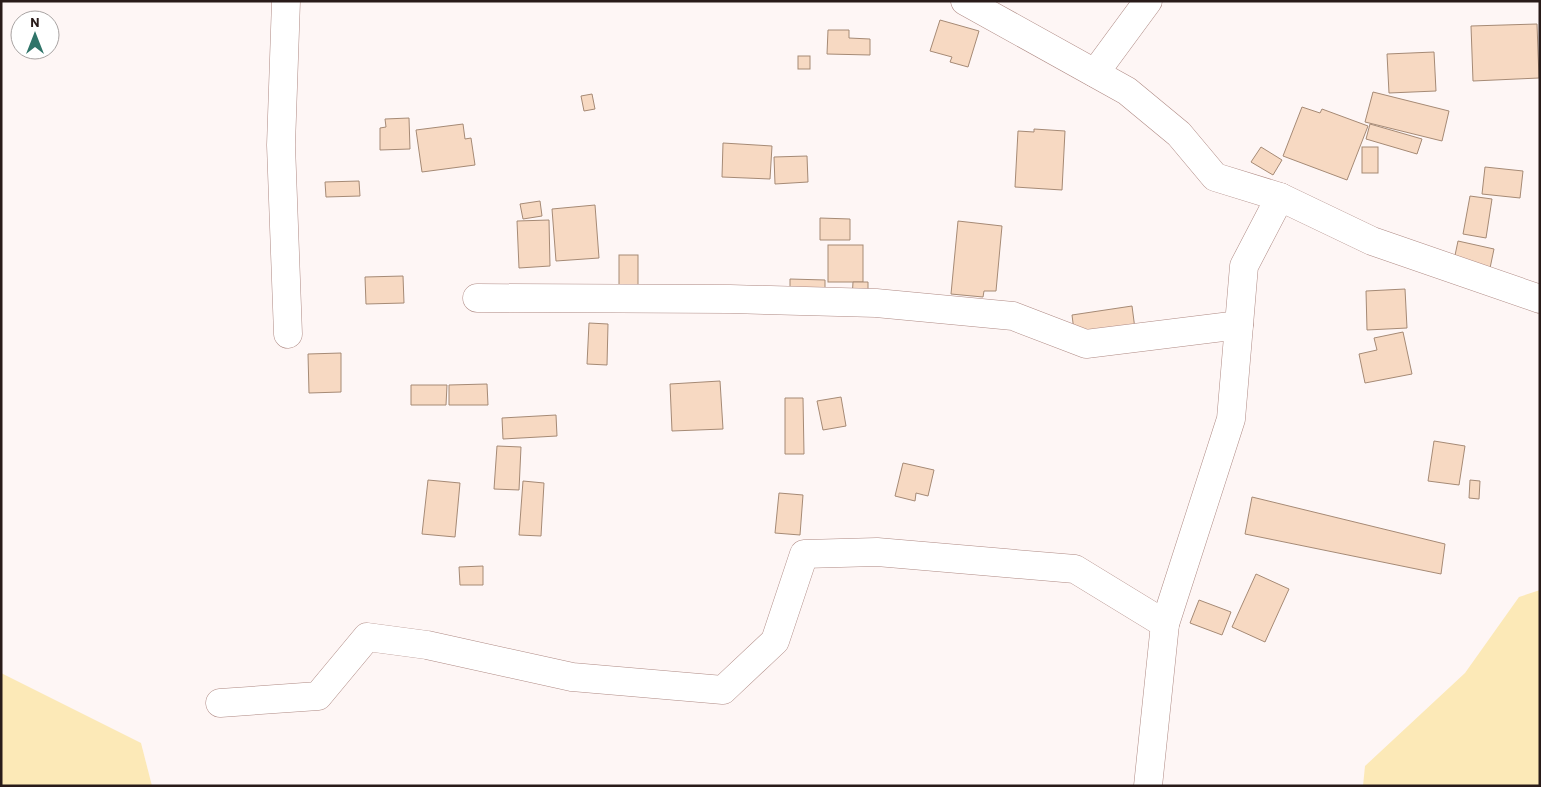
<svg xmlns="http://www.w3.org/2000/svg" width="1541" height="787" font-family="Barlow,sans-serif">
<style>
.green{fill:#fce9b7}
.building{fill:#f7d9c2;stroke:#a68a75}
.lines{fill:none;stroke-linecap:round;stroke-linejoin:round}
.minor-casing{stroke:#af8a84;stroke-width:29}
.minor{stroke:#fff;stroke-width:28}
</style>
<rect width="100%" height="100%" fill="#fef6f5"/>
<g class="green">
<path d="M1540 590V786H1363L1365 766 1465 673 1519 597Z"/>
<path d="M1 673 141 743 152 786H1Z"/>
</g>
<g class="building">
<path d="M940 20 979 31 968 67 950 62 952 57 930 51Z"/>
<path d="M1537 24 1539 78 1473 81 1471 26Z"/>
<path d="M828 30H849V38L870 39V55L827 54Z"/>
<path d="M1434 52 1436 91 1389 93 1387 54Z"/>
<rect x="798" y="56" width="12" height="13"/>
<path d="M1373 92 1449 111 1442 141 1365 122Z"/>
<path d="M592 94 595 109 584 111 581 96Z"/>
<path d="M1302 107 1320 113 1322 109 1368 126 1347 180 1283 156Z"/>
<path d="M409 118 410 149 380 150V128L386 127 385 119Z"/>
<path d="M463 124 465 139 471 138 475 165 422 172 416 130Z"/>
<path d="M1370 124 1422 139 1417 154 1366 139Z"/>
<path d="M1034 129 1065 131 1062 190 1015 187 1018 131 1034 132Z"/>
<path d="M723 143 772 146 770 179 722 177Z"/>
<path d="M1261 147 1282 160 1273 175 1251 162Z"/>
<rect x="1362" y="147" width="16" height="26"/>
<path d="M807 156 808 182 775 184 774 157Z"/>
<path d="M1485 167 1523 171 1520 198 1482 194Z"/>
<path d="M359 181 360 196 326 197 325 182Z"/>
<path d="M1470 196 1492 199 1486 238 1463 234Z"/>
<path d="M540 201 542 216 523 219 520 204Z"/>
<path d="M595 205 599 258 556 261 552 209Z"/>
<path d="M820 218 850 219V240H820Z"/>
<path d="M549 220 550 266 519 268 517 221Z"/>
<path d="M958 221 1002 226 996 291H984L983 297 951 294Z"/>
<path d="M1458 241 1494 249 1489 273 1453 265Z"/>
<rect x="828" y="245" width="35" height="37"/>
<rect x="619" y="255" width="19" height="34"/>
<path d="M403 276 404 303 366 304 365 277Z"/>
<path d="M790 279 825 280V299H790Z"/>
<path d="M853 282H868V299H852Z"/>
<path d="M1405 289 1407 328 1367 330 1366 291Z"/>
<path d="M1132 306 1135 329 1075 339 1072 315Z"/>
<path d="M589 323 608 324 607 365 587 364Z"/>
<path d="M1403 332 1412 374 1365 383 1359 354 1377 350 1374 338Z"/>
<path d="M341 353V392L309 393 308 354Z"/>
<path d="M720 381 723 429 672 431 670 384Z"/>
<path d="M487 384 488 405H449V385Z"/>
<path d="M411 385H447L446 405H411Z"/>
<path d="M841 397 846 426 823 430 817 401Z"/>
<path d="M785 398H803L804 454H785Z"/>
<path d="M556 415 557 436 503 439 502 418Z"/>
<path d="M1434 441 1465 446 1459 485 1428 481Z"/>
<path d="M497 446 521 447 519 490 494 489Z"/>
<path d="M903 463 934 470 928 496 916 493 915 501 895 496Z"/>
<path d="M428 480 460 483 455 537 422 534Z"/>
<path d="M1470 480 1480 481 1479 499 1469 498Z"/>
<path d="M523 481 544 483 541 536 519 535Z"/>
<path d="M779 493 803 495 800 535 775 533Z"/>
<path d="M1252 497 1445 544 1441 574 1245 534Z"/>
<path d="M483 566V585H460L459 567Z"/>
<path d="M1256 574 1289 589 1265 642 1232 627Z"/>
<path d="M1199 600 1231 612 1222 635 1190 623Z"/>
</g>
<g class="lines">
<defs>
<g id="minor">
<path d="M286 1 281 145 288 334"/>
<path d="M965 1 1127 91 1179 134 1215 177 1280 197 1372 241 1540 299"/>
<path d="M1095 73 1148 1"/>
<path d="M477 298 730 299 876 303 1013 316 1086 344 1239 325"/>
<path d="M220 703 318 696 367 637 427 645 572 677 723 690 775 641 804 554 877 552 1075 569 1165 624"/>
<path d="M1148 786 1165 624 1231 419 1244 266 1280 197"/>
</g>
</defs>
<use href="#minor" class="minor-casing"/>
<use href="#minor" class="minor"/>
</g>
<rect width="1541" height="787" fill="none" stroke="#291b19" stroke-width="5"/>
<g transform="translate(35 35)"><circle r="24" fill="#ffffff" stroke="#a9a4a3"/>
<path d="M0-4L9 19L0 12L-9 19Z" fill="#2f7469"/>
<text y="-8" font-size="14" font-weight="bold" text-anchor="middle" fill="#291b19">N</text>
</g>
</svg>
